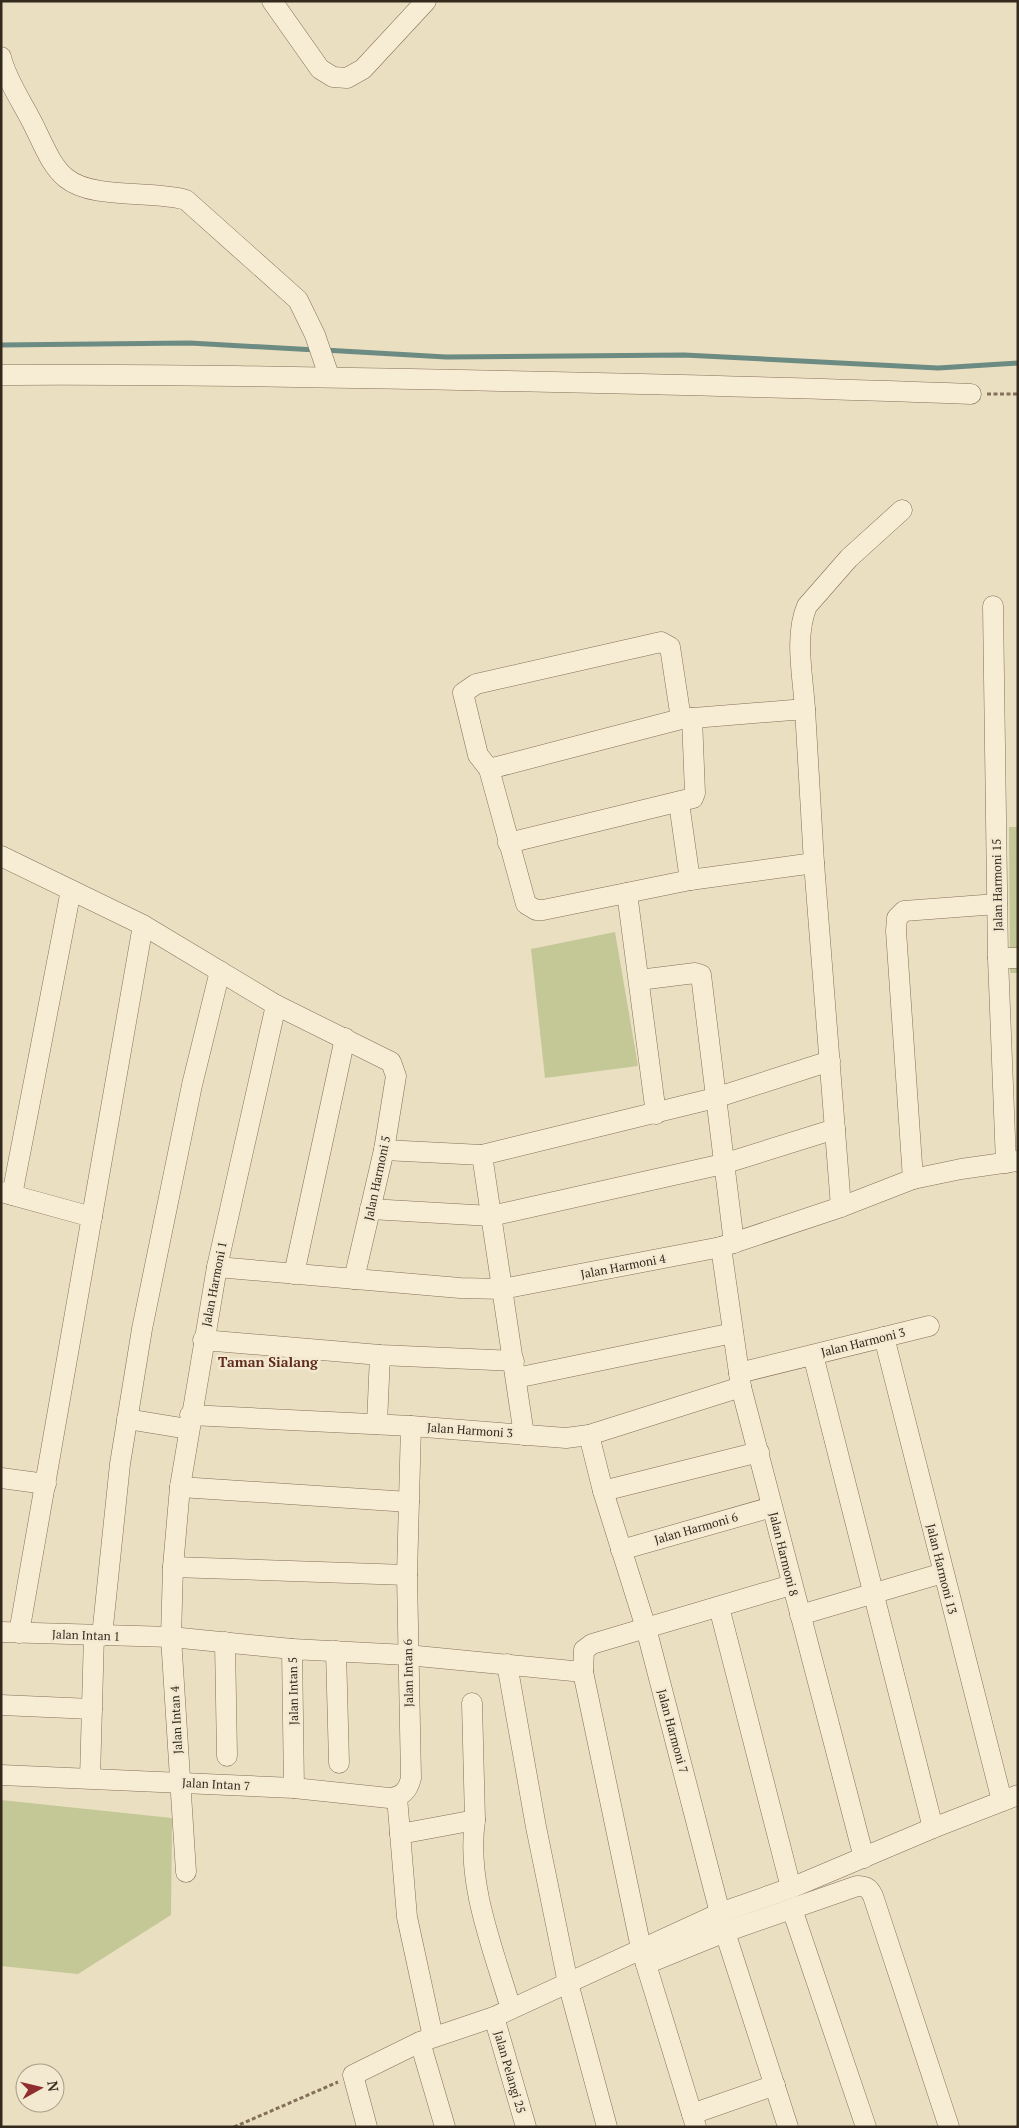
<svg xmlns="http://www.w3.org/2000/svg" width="1019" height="2128" font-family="'PT Serif',serif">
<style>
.green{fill:#c3c896}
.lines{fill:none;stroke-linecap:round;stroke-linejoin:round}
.stream{stroke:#6c8b83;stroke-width:5}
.minor-casing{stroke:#84705a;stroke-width:21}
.path{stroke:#84705a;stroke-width:3;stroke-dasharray:4 2.5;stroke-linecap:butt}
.minor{stroke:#f7ecd4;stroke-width:20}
.labels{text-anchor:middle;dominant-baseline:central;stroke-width:5;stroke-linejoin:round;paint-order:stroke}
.street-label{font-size:12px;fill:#34291d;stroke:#f3e9d1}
.neighbourhood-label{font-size:14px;font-weight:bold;fill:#5f2c1f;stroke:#f3e9d1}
</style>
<rect width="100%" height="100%" fill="#ebdfc1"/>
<g class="green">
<path d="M1009 827H1018V973H1010Z"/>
<path d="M615 932 638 1066 545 1078 531 949Z"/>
<path d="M1 1800 172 1818 171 1915 78 1974 1 1966Z"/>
</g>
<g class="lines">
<g class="stream">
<path d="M1 345 190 343 316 350"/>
<path d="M324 350 446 357 684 355 938 368 1018 363"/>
</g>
<defs>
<g id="minor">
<path d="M272 1 320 69 333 77 347 78 363 69 426 1"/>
<path d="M1 57C6 79 22 102 32 122 42 141 50 165 66 178 93 200 152 190 186 200L298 300 315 335 329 376"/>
<path d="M1 375C79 374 157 375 235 376 481 380 726 385 971 394"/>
<path d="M993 606 998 958 1006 1163"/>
<path d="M805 709C803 677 794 636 807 606L849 558 902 510"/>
<path d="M681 719 670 647 661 642 476 684 463 693 478 755 489 769 526 904 536 910H543L690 880 814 863"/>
<path d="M489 769 681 719 805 709 814 863 841 1207"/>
<path d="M679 803 690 880"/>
<path d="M508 843 693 798 695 793 692 718"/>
<path d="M1 856 143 925 276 1005 391 1062 396 1076 384 1150 354 1279"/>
<path d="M627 893 656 1114"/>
<path d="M998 958H1018"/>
<path d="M639 980 695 973 701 975 734 1243"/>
<path d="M384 1150 482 1155 715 1098 830 1061"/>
<path d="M482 1155 524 1435"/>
<path d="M913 1179 896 931 897 918 904 911 997 904"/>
<path d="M1 1192 92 1217"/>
<path d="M12 1195 71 890"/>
<path d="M370 1209 491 1216 723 1164 835 1129"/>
<path d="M721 1247 741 1387 864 1858"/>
<path d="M217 1267 460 1288 502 1289 721 1247 841 1207 913 1179 961 1169 1018 1161"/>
<path d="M294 1274 345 1038"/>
<path d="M884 1337 1002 1801"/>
<path d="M203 1340 380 1355 514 1361"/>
<path d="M813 1355 933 1828"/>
<path d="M739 1373 929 1326"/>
<path d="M516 1378 733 1333"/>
<path d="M190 1415 411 1426 566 1438 589 1435 741 1387"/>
<path d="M127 1419 188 1429"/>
<path d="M377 1424 380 1355"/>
<path d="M589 1435 603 1491 646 1628 720 1913"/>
<path d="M1 1478 46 1484"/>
<path d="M180 1487 409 1502"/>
<path d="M603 1491 759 1452"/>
<path d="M621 1550 772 1507"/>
<path d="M173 1567 407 1575"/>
<path d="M719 1607 791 1888"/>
<path d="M800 1615 943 1573"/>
<path d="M1 1632 171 1637 292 1649"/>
<path d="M19 1633 143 925"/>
<path d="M102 1636 120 1464 142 1329 192 1085 220 971"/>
<path d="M225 1642 227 1756"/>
<path d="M336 1651 339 1763"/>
<path d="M507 1664 536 1827 568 1983 607 2127"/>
<path d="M583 1672 641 1948 696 2127"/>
<path d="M1 1705 92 1709"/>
<path d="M1 1775 294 1788 389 1798C402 1797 408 1791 411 1778L407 1575 411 1426"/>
<path d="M90 1778 94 1635"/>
<path d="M294 1788 292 1649 407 1655 583 1672 584 1650 592 1644 791 1585"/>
<path d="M397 1797 407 1917 433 2037"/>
<path d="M475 1820C466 1884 493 1948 511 2009"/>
<path d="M400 1834 475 1820 472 1703"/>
<path d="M186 1872 171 1637 173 1567 180 1487 217 1267 276 1005"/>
<path d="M792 1909 866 2127"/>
<path d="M725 1932 788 2127"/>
<path d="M646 1964 725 1932 857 1886C866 1886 869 1888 873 1896L949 2127"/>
<path d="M494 2017 526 2127"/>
<path d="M420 2042 445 2127"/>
<path d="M692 2114 775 2085"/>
<path d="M367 2127 353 2075 420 2042 494 2017 720 1913 791 1888 933 1828 1018 1795"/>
</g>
</defs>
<use href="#minor" class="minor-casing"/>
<g class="path">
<path d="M987 394H1018"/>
<path d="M234 2127 338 2082"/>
</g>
<use href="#minor" class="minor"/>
</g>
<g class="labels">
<g class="street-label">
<text transform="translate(997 885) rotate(-91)">Jalan Harmoni 15</text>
<text transform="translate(377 1178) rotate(-78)">Jalan Harmoni 5</text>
<text transform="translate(623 1266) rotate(-11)">Jalan Harmoni 4</text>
<text transform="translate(214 1284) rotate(-79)">Jalan Harmoni 1</text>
<text transform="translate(863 1342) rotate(-14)">Jalan Harmoni 3</text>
<text transform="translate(470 1430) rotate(4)">Jalan Harmoni 3</text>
<text transform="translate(696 1528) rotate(-16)">Jalan Harmoni 6</text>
<text transform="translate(784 1554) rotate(76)">Jalan Harmoni 8</text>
<text transform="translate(942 1569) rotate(76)">Jalan Harmoni 13</text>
<text transform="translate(86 1635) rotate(2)">Jalan Intan 1</text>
<text transform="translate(408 1673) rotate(-91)">Jalan Intan 6</text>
<text transform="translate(293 1691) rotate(-91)">Jalan Intan 5</text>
<text transform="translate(176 1720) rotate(-93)">Jalan Intan 4</text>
<text transform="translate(673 1731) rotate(75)">Jalan Harmoni 7</text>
<text transform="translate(216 1784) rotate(3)">Jalan Intan 7</text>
<text transform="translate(510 2072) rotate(74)">Jalan Pelangi 25</text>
</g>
<g class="neighbourhood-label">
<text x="268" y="1361">Taman Sialang</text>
</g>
</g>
<rect width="1019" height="2128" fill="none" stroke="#34291d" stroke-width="5"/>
<g transform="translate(40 2088) rotate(82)"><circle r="24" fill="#f3e9d1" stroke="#a79c89"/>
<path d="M0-4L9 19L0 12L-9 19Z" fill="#902d2e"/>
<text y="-8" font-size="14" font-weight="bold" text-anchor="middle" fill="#34291d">N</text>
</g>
</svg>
